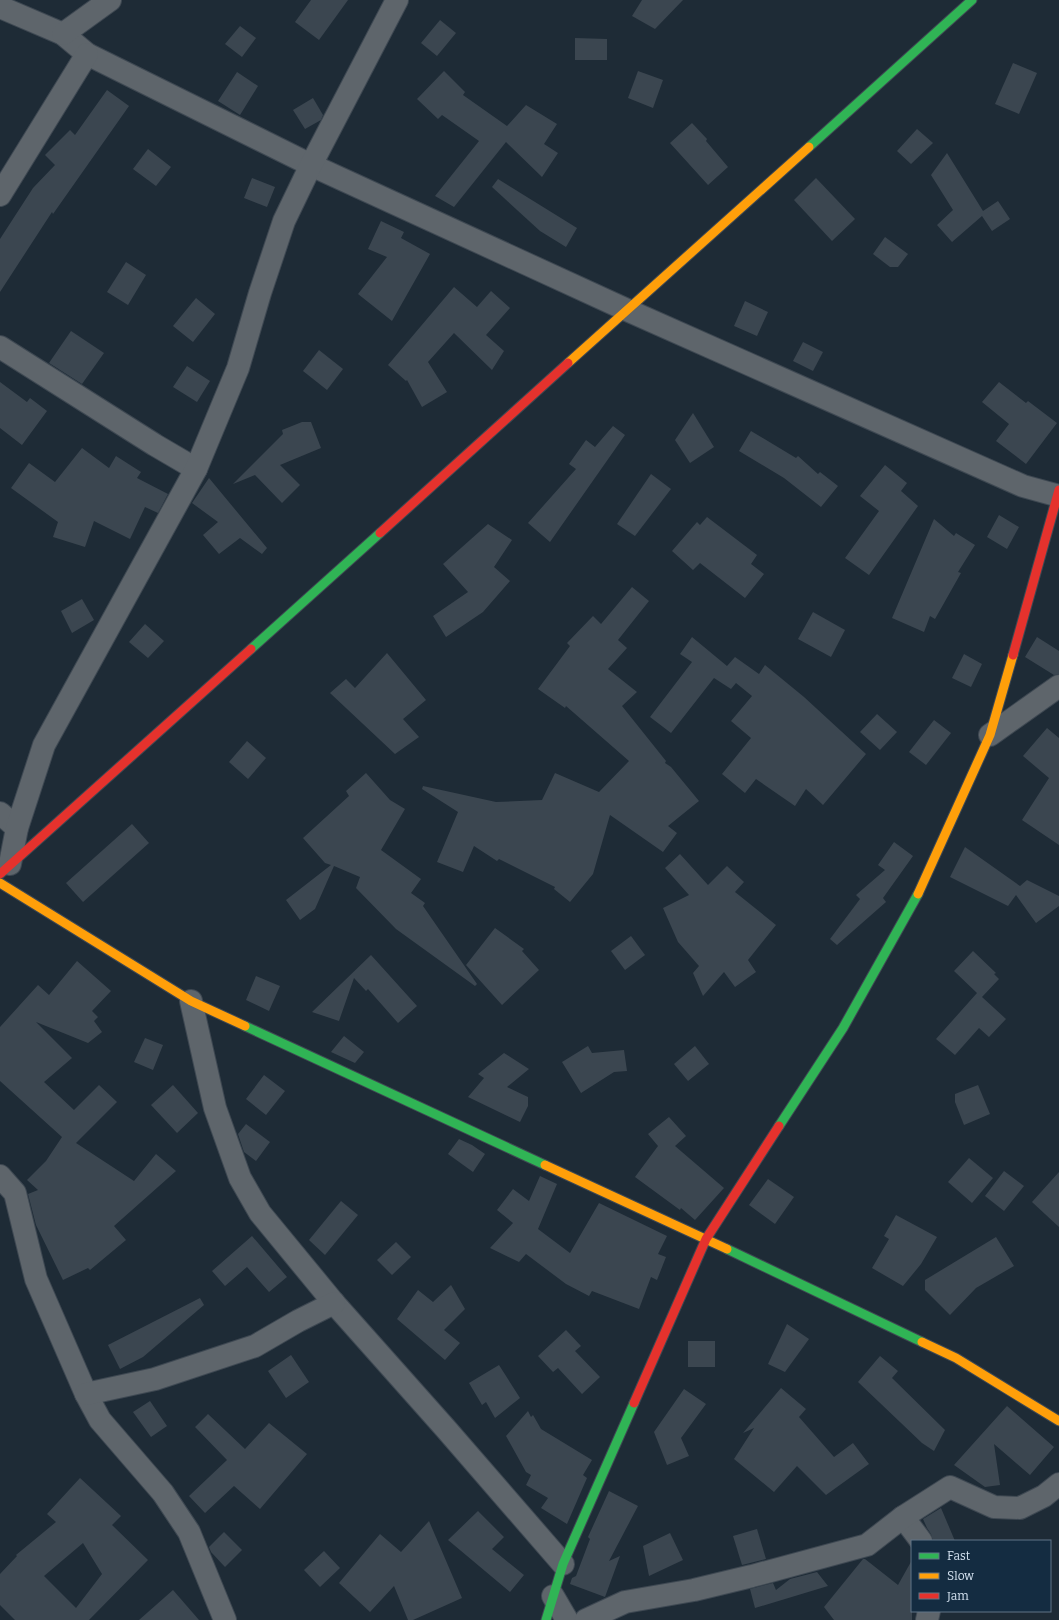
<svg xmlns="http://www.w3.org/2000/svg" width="1059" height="1620" font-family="Bitter,serif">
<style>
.building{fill:#3b4650;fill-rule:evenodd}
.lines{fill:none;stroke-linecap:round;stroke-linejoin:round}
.street-casing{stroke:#3e4852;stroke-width:24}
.fast-casing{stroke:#3e4852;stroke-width:11}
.slow-casing{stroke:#3e4852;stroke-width:11}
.jam-casing{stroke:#3e4852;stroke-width:11}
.street{stroke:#5e656b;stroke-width:22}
.fast{stroke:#30b455;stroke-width:9}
.slow{stroke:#ff9f0a;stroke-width:9}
.jam{stroke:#e5322d;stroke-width:9}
</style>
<rect width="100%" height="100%" fill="#1e2b36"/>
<g class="building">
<path d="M311 0H348L319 40 295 22Z"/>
<path d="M642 0H683L655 29 632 16Z"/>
<path d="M440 20 456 33 437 56 421 43Z"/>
<path d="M240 26 256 38 242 57 225 44Z"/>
<path d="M575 38 607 39V60H575Z"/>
<path d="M1013 63 1037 73 1019 114 995 104Z"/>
<path d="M444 71 465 92 463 95 507 126 526 105 557 124 544 144 558 153 542 177 506 142 454 207 435 196 479 141 442 115 438 119 417 99Z"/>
<path d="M638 71 663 80 653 108 628 98Z"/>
<path d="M237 72 258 86 240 115 218 101Z"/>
<path d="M107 90 129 106 53 214 52 212 0 292V239L33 188 55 165 45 155 70 130 75 135Z"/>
<path d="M313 98 323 115 321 120 305 129 293 110Z"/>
<path d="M692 123 707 139 706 141 728 167 708 185 670 143Z"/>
<path d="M917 129 933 143 911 164 897 151Z"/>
<path d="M148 149 171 167 156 186 133 169Z"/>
<path d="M947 153 983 211 998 201 1010 219 992 231 982 216 952 242 937 225 953 210 931 175Z"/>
<path d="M252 178 275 187 267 207 244 198Z"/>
<path d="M816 178 855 219 832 241 794 200Z"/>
<path d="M498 179 577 228 566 247 540 231 492 187Z"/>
<path d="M381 221 404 232 401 238 430 254 392 321 358 294 387 257 368 249Z"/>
<path d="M885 237 908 254 898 267H890L873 254Z"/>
<path d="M126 262 146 275 128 305 107 292Z"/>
<path d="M454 287 477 307 491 291 510 308 486 335 504 351 492 370 454 333 428 362 447 392 422 407 407 380 406 381 388 365Z"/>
<path d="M196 298 215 314 193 342 173 326Z"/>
<path d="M745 301 768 312 757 336 734 326Z"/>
<path d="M71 331 104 353 82 384 49 363Z"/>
<path d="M803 342 823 352 813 371 793 361Z"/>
<path d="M319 350 343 369 327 390 303 371Z"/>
<path d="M187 366 210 381 197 402 173 387Z"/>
<path d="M0 382 27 402 30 398 47 411 22 445 0 428Z"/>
<path d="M999 382 1026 403 1028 401 1057 423 1026 464 996 441 1009 424 982 402Z"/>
<path d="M693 413 714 447 690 463 675 440Z"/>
<path d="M302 422H311L321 448 280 465 300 485 282 503 255 475 233 484 283 434 282 430Z"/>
<path d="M613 426 625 435 550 542 528 523 576 469 569 464 586 440 595 447Z"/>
<path d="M751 431 796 458 798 456 818 474 820 472 838 486 821 507 784 478 739 451Z"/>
<path d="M82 448 109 468 116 456 141 472 137 478 168 494 158 513 145 507 130 539 94 521 85 547 53 537 58 522 11 488 29 463 55 482Z"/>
<path d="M885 465 907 483 901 491 918 506 869 575 845 558 879 511 860 496Z"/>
<path d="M651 474 671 489 635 536 617 524Z"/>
<path d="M209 478 267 548 262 554 240 538 219 554 203 535 218 522 192 503Z"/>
<path d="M999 515 1019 527 1007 549 987 537Z"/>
<path d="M707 517 757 555 751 564 764 574 745 598 700 563 693 570 672 551 697 522 700 525Z"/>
<path d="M934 519 954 536 956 533 975 545 958 572 961 573 935 619 930 616 924 632 892 618Z"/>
<path d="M488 524 512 540 494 567 510 581 483 612 446 637 433 616 468 592 443 564Z"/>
<path d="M632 587 649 601 618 640 627 648 608 669 637 692 622 706 666 761 665 763 671 767 699 801 668 826 677 833 663 852 610 815 593 874 570 902 554 889 555 887 499 859 497 861 474 846 463 872 437 862 458 812 422 789 423 786 496 802 542 800 555 773 599 792 629 761 566 706 565 708 538 689 570 646 567 643 593 616 601 624Z"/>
<path d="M82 599 94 620 72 633 61 611Z"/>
<path d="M813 612 845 630 831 657 798 639Z"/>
<path d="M145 624 164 641 148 658 129 642Z"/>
<path d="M692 637 727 666 735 657 759 674 765 665 804 697 866 754 823 805 806 789 795 806 756 779 745 793 722 774 751 738 731 721 752 696 736 683 731 689 714 678 671 733 650 717 692 662 680 654Z"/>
<path d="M1037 637 1059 651V674L1054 675 1025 657Z"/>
<path d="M387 653 426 700 403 719 419 737 395 754 330 693 346 679 355 688Z"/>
<path d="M964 654 982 664 971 687 952 678Z"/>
<path d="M877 714 897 732 880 750 860 732Z"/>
<path d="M934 720 951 733 926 765 909 752Z"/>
<path d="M1047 728 1059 738V845L1022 820 1049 778 1023 756Z"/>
<path d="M247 741 266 758 248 779 229 762Z"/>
<path d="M366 773 390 800 405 809 381 850 421 879 411 893 425 903 423 906 477 984 475 986 396 929 356 888 360 877 334 866 315 909 300 920 286 900 331 865 325 863 303 838 349 796 346 791Z"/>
<path d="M132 824 149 843 83 902 66 883Z"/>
<path d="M894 842 913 856 883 898 886 902 837 945 830 939 860 899 856 895 885 870 878 865Z"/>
<path d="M965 847 1020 886 1027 880 1059 896V906L1036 923 1016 895 1008 906 950 877Z"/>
<path d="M680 854 708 885 727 866 744 882 735 892 776 925 748 960 756 972 735 987 724 972 703 996 693 973 699 966 678 942 663 908 689 895 665 868Z"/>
<path d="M495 928 524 949 522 951 539 970 502 1005 466 965Z"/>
<path d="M631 936 645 955 625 970 611 951Z"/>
<path d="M973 951 996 973 994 974 999 979 982 997 1006 1019 989 1037 979 1028 955 1055 936 1039 977 993 954 971Z"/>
<path d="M371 955 417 1006 398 1023 368 989 366 991 354 978 339 1021 312 1012Z"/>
<path d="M77 961 111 991 92 1011 98 1017 94 1021 102 1032 88 1043 36 1022 72 1058 44 1082 74 1110 99 1085 117 1102 76 1143 134 1181 156 1154 176 1171 114 1226 126 1240 90 1270 88 1268 63 1280 36 1225 28 1194 38 1190 27 1180 46 1161 62 1137 0 1081V1027L38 985 49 995Z"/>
<path d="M256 976 280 986 269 1011 246 1000Z"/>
<path d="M344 1036 364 1052 355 1063 331 1052Z"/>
<path d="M145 1038 163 1045 153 1070 134 1062Z"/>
<path d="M588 1046 592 1053 624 1050 627 1071 614 1072 581 1093 562 1062Z"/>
<path d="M695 1046 709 1064 688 1081 674 1064Z"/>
<path d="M504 1053 529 1069 507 1087 528 1097V1106L520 1122 468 1097 484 1078 478 1074Z"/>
<path d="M264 1075 285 1091 266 1115 246 1099Z"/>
<path d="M173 1085 198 1113 177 1133 151 1105Z"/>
<path d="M978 1085 990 1114 964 1125 955 1102V1094Z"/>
<path d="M669 1117 686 1136 675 1146 724 1188 695 1220 681 1208 680 1210 635 1177 658 1146 648 1134Z"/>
<path d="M246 1124 270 1142 256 1161 244 1152 238 1134Z"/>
<path d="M459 1139 472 1145 485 1154 473 1172 448 1154Z"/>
<path d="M969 1158 993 1178 972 1203 948 1182Z"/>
<path d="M1004 1171 1024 1186 1004 1211 985 1196Z"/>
<path d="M1059 1172V1227L1032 1202Z"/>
<path d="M540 1176 557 1184 538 1229 570 1253 599 1203 667 1236 658 1254 666 1257 657 1280 651 1277 639 1309 592 1291 589 1296 566 1284 526 1254 519 1262 490 1248 513 1223 497 1210 513 1189 529 1201Z"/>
<path d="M768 1179 794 1197 775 1224 749 1205Z"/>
<path d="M341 1201 358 1215 325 1255 309 1240Z"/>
<path d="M896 1215 937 1237 921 1264 903 1286 872 1268 889 1239 884 1236Z"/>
<path d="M252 1236 287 1277 269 1292 247 1267 225 1286 212 1271Z"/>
<path d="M996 1237 1014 1266 976 1288 950 1315 925 1290V1280Z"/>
<path d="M396 1242 411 1257 392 1275 377 1260Z"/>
<path d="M451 1285 465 1309 444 1330 460 1343 445 1360 397 1319 418 1290 433 1302Z"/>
<path d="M200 1298 204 1305 143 1357 120 1369 108 1345Z"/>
<path d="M787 1324 809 1339 785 1372 768 1364Z"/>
<path d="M566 1330 581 1346 575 1351 600 1377 582 1394 558 1368 553 1372 538 1356Z"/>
<rect x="688" y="1341" width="27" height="26"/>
<path d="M291 1355 309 1382 286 1398 268 1371Z"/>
<path d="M880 1356 898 1371 892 1378 945 1430 934 1451 922 1443 858 1382Z"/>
<path d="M499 1365 520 1398 495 1418 486 1402 482 1405 469 1383Z"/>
<path d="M781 1388 806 1409 799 1417 834 1457 853 1443 869 1464 826 1495 797 1466 774 1492 734 1459 754 1428 743 1433Z"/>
<path d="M684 1389 706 1404 681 1438 689 1456 667 1465 654 1432Z"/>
<path d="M150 1401 167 1426 151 1437 133 1412Z"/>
<path d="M1007 1406 1054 1447 1030 1475 994 1444 1000 1485 985 1487 954 1465Z"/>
<path d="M528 1411 531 1417 533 1415 541 1429 592 1460 583 1475 587 1478 567 1524 541 1508 548 1498 526 1485 531 1475 526 1472 506 1436Z"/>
<path d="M208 1414 245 1449 269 1423 307 1454 260 1509 234 1486 205 1513 189 1496 227 1460 195 1427Z"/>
<path d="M80 1478 121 1516 112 1525 148 1560 89 1620H15L0 1605V1574L17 1556 16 1555 56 1522 47 1514ZM83 1543 102 1574 76 1608 44 1576Z"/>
<path d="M609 1491 638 1506 609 1561 620 1556 605 1597 570 1584 572 1578 576 1576 590 1539 588 1537Z"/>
<path d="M941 1508 955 1541H933L931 1534 927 1528 923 1519Z"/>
<path d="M478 1511 504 1537 492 1549 524 1575 510 1592 448 1540Z"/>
<path d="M429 1521 462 1598 413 1620H408L394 1586 370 1612 339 1583 380 1534 401 1552Z"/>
<path d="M757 1529 766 1559 742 1565 733 1536Z"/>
<path d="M224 1532 242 1550 225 1567 211 1552 209 1547Z"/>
<path d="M670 1533 683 1560 649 1576 643 1546Z"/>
<path d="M324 1551 340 1568 320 1587 304 1570Z"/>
<path d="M863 1559H865L898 1585 912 1560V1620H834L824 1607Z"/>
<path d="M817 1572 828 1586 755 1608 750 1589 773 1583 776 1590 790 1579Z"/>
<path d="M173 1590 199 1620H139Z"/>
</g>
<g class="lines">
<defs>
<g id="street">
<path d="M0 7 63 34 87 54 311 165 627 310 1023 486 1059 496"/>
<path d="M63 34 110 0"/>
<path d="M0 195 87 54"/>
<path d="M0 347 155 445 196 469"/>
<path d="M990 735 1059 686"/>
<path d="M0 813 17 828"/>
<path d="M10 864 17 828 44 745 196 469 238 368 260 293 284 221 311 165 397 0"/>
<path d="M191 1001 215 1108 240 1178 260 1213 334 1303 446 1429 563 1564"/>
<path d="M0 1176 15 1193 36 1279 86 1394 100 1420 163 1493 189 1532 225 1620"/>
<path d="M86 1394 155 1379 255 1346 298 1321 334 1303"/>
<path d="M903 1517 921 1541"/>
<path d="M553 1596 567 1620"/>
<path d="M586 1620 625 1602 694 1590 752 1576 867 1545 903 1517 950 1487 994 1507 1020 1508 1044 1496 1059 1484"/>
<path d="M927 1620 929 1611"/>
</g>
<g id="fast">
<path d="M809 147 972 0"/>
<path d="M251 649 380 533"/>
<path d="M245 1026 545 1165"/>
<path d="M779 1126 843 1028 918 894"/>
<path d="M727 1249 922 1342"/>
<path d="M546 1620 563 1564 634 1403"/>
</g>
<g id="slow">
<path d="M568 363 809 147"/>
<path d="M0 883 191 1001 245 1026"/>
<path d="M918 894 990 735 1013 655"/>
<path d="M545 1165 727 1249"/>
<path d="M922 1342 956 1358 1059 1421"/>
</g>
<g id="jam">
<path d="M380 533 568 363"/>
<path d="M1013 655 1059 490"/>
<path d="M0 874 251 649"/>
<path d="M634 1403 706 1239 779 1126"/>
</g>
</defs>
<use href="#street" class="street-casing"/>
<use href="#fast" class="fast-casing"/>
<use href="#slow" class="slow-casing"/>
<use href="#jam" class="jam-casing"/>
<use href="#street" class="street"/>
<use href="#fast" class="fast"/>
<use href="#slow" class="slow"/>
<use href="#jam" class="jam"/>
</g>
<rect x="911" y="1540" width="140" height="72" fill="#142c41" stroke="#617587"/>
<rect x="919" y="1553" width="20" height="6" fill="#30b455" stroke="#617587"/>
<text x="947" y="1560" font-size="12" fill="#d5e3f1">Fast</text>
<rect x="919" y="1573" width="20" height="6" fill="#ff9f0a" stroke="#617587"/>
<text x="947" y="1580" font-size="12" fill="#d5e3f1">Slow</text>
<rect x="919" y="1593" width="20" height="6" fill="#e5322d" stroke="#617587"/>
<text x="947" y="1600" font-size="12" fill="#d5e3f1">Jam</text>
</svg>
